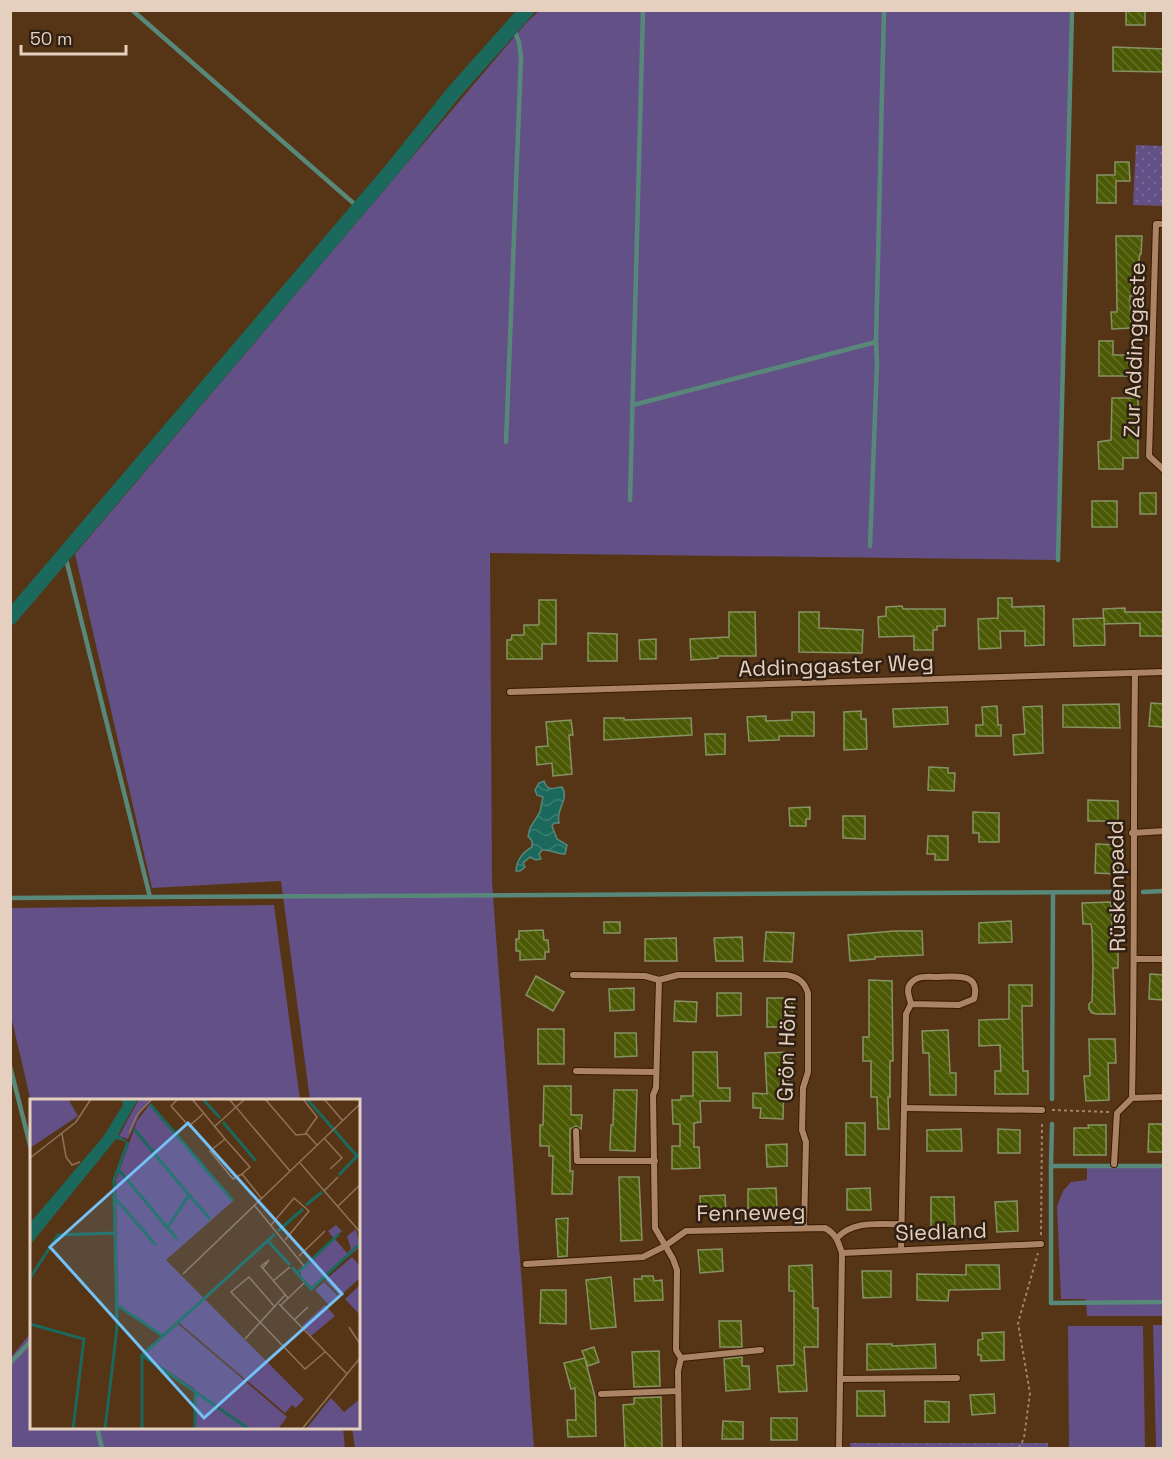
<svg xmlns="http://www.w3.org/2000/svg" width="1174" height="1459" font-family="'Space Grotesk',sans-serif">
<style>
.grass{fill:#635086}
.park{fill:url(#park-dots)}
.water{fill:url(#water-waves);stroke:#58887a;stroke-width:1.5}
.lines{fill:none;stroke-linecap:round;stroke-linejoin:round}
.stream{stroke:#58887a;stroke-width:4.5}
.canal{stroke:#1b695c;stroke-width:15}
.building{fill:url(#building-back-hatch);stroke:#869264;stroke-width:1.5}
.minor-casing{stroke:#3a1a00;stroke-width:8}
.path{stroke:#9f836c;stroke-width:2;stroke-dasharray:3 3;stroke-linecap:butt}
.minor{stroke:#ab8465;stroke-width:6}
.labels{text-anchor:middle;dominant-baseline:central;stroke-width:5;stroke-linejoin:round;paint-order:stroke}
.street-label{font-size:22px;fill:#e5d0bf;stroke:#302013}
.inset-river{fill:none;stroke:#1b695c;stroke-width:3}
.inset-road{fill:none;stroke:#8f725a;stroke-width:1.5}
.view{fill:#73c1f5;fill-opacity:0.15;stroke:#73c1f5;stroke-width:3}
.inset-edge{fill:none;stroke:#e5d0bf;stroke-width:3}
</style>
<defs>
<pattern id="park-dots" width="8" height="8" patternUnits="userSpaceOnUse" patternTransform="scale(1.5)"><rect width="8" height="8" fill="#635086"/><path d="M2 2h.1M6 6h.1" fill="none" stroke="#796895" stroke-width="1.8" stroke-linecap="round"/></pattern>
<pattern id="water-waves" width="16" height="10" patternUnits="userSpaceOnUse" patternTransform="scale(1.5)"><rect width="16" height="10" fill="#1b695c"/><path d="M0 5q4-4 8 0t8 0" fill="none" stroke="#3c7d72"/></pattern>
<pattern id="building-back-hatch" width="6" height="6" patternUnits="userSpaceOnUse" patternTransform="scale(1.5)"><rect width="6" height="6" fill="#4b5904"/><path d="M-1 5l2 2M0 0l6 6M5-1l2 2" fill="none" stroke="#657027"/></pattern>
</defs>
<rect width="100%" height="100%" fill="#563416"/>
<g class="grass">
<path d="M539 11H1070L1058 560 490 553 492 882 534 1448H355L352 1428H358V1100H310L281 881 152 888 75 554 526 23Z"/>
<path d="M274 905 300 1100H32L31 1102 11 1016V908Z"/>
<path d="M1087 1166H1163V1316H1087L1086 1299H1061L1057 1206 1063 1191 1071 1182 1087 1180Z"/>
<path d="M1153 1325H1163V1448H1156Z"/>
<path d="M1068 1326H1143L1145 1448H1069Z"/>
<path d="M31 1333 32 1428H343L345 1448H11V1357Z"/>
</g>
<g class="park">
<path d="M1136 145 1163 146V206L1133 205Z"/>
<rect x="850" y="1443" width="198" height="5"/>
</g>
<path class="water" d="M544 781C548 792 552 788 562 787 570 800 555 809 559 823H554L552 826 557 839 567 845 565 854C557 854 550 849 542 850L539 854 541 859 536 860 530 857 523 863 525 867 520 871H516C516 861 523 852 532 847V841L528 836 530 828 540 812 543 797 537 795 535 790 539 783Z"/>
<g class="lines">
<g class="stream">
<path d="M132 10 359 208"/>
<path d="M633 405 876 342 884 10"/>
<path d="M506 442 521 57 519 42 513 27"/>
<path d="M630 500 643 10"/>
<path d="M870 546 877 363 876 342"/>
<path d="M65 555 150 897 1117 892"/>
<path d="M1058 560 1072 10"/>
<path d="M1143 892 1164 891"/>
<path d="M10 898 150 897"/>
<path d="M10 1066 32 1153"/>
<path d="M1052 1099 1053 893"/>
<path d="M1052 1124 1051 1166H1164"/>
<path d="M1051 1166V1303L1164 1302"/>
<path d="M10 1363 32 1340"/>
<path d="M97 1428 102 1448"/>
</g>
<path class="canal" d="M10 618 394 167 454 92 527 10"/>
</g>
<g class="building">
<rect x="1126" y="10" width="19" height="15"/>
<path d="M1113 47 1164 49V72L1113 71Z"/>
<path d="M1115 162H1129L1130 181H1116V203H1097V175H1115Z"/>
<path d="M1116 236H1142L1141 254H1140L1139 260 1140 295 1130 296 1131 328 1112 329 1111 312H1117Z"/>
<path d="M1099 341H1113V355H1133V376H1099Z"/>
<path d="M1112 398H1138V458H1123V469H1099L1098 442 1111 440Z"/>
<rect x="1140" y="493" width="16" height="21"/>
<rect x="1092" y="501" width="25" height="26"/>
<path d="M998 598H1012V607L1044 606V645L1025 646V631H1000L1001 648 979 649 978 619 998 618Z"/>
<path d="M539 600H556V644H542V659H507V640H511L512 635H524V625H539Z"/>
<path d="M902 606 903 609H945V626H937V630H933V650H914V636L879 637 878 617 886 616V607Z"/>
<path d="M1125 608V612H1164V636H1140V623L1104 624 1103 609Z"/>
<path d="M729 612H755L756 656H718V658L691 660 690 639 729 637Z"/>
<path d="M799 612H819V628L863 630 862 653 799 652Z"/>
<path d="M1104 618 1105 645 1074 646 1073 619Z"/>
<path d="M588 633 617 634V661H588Z"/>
<path d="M656 639V659H640L639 640Z"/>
<path d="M1151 703 1164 704V727L1149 726Z"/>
<path d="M1119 704 1120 728 1063 727V705Z"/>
<path d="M997 706 998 725H1001V736H976V725H983L982 707Z"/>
<path d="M1042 706 1043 753 1014 755 1013 735 1025 734 1023 707Z"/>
<path d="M947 707 948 724 894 727 893 709Z"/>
<path d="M861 711V719H866L867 749 844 750V712Z"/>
<path d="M792 712H814V736H779V740L749 741 747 717 766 716V721L792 720Z"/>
<path d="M604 718H624V720L691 718 692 735 604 740Z"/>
<path d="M571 720 573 735H569L572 774 553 776 552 763 537 765 536 747 548 746 546 722Z"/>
<path d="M705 734H725V754L706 755Z"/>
<path d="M929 767 948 768V773H955L954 791 928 790Z"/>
<path d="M1088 800 1118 801V821H1088Z"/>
<path d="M810 807V819H806V826H790L789 808Z"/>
<path d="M973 812 999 813V842H979V833H973Z"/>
<path d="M843 816H865V839L843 838Z"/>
<path d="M928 836H948V860H935V854H927Z"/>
<path d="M1096 844 1119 845 1118 874 1095 873Z"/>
<path d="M1111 902 1113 947H1118V968H1113L1115 1014H1097L1092 1013 1089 1009V1004L1092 1001 1093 968 1092 930 1091 924H1083L1082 903Z"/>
<path d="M1011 921 1012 942 979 943V923Z"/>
<rect x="604" y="922" width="16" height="11"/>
<path d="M543 930 544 940H548L549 952H545V959L520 960V951H516V939H519V931Z"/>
<path d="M894 931H922L923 955 875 957V959L850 961 848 935Z"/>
<path d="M766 932 794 933 792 962 764 961Z"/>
<path d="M742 937 743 961H716L714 938Z"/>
<path d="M676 938 677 961H645V939Z"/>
<path d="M1150 974 1164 975V1000L1149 999Z"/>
<path d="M536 976 564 992 553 1011 526 995Z"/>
<path d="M869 980 892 981 893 1061H890V1097H888L889 1129H878L877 1097H871V1061H863V1037H869Z"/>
<path d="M1009 985H1032V1006H1022L1023 1071H1028V1094H995V1071H1001L1000 1045 979 1046V1020L1009 1019Z"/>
<path d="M634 988V1010L610 1011 609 989Z"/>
<path d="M717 993H741V1015L717 1016Z"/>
<rect x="767" y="998" width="25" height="29"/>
<path d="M675 1001 697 1002 696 1022 674 1021Z"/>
<rect x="538" y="1029" width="26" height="35"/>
<path d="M948 1030 950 1073H956V1095H930L929 1053H923L922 1031Z"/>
<path d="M615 1033H636L637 1056 615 1057Z"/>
<path d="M1089 1039H1115L1116 1063H1108L1109 1100 1086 1101 1084 1076H1090Z"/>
<path d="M693 1052H717L718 1088H730V1101H700L701 1122 694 1123V1147H699L700 1168 672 1169V1146H680V1124H673L672 1100H681V1096H693Z"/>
<path d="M790 1052 793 1073H788L789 1081H784L783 1119 760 1118 761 1108H753V1093L767 1094 765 1053Z"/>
<path d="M544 1086H571V1115H582L581 1129 576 1126 570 1129V1171H573L572 1194H552L553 1156H549V1146H540V1125H543Z"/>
<path d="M614 1090H637L635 1151 610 1150 611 1125H613Z"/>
<rect x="846" y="1123" width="19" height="32"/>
<path d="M1149 1124H1164V1152H1148Z"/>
<path d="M1088 1125H1106V1155H1074V1128H1089Z"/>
<path d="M961 1129 962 1151H927V1130Z"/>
<path d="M998 1129 1020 1130V1153H998Z"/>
<path d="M787 1144V1166L767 1167 766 1145Z"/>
<path d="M619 1177H639L642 1240 621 1241Z"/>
<path d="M776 1188 777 1211 748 1212V1189Z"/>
<path d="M870 1188 871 1210H847V1189Z"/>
<path d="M725 1195 726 1213H701L700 1196Z"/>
<path d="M931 1197H954L955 1229 931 1230Z"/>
<path d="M1017 1201 1018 1231 997 1232 995 1202Z"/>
<path d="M568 1218 567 1256 558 1257 556 1219Z"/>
<path d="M722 1249 723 1271 700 1273 698 1250Z"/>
<path d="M812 1265 813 1308H818V1347H804L807 1391 779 1392 777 1366 794 1365V1291H789V1266Z"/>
<path d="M966 1265H999L1000 1289 949 1290 948 1301 917 1300V1274L966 1275Z"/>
<path d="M862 1271H891V1297L863 1298Z"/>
<path d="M642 1276H653L654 1281 662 1280 663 1300 635 1301 634 1279H642Z"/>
<path d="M611 1277 616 1327 591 1329 586 1280Z"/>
<path d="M541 1290H566V1324L540 1323Z"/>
<path d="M719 1321H741L742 1347H720Z"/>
<path d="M1004 1332V1360L981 1361V1355H978V1340L983 1339 982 1333Z"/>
<path d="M867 1344H892V1346L935 1344 936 1368 867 1370Z"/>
<path d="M594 1347 599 1362 588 1366 585 1359 595 1397 596 1436 568 1437 567 1420H576L575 1388 571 1389 564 1363 585 1358 582 1351Z"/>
<path d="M659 1351 660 1386 634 1387 632 1352Z"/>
<path d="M742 1357V1366H749L750 1389 726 1391 724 1359Z"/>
<path d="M857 1391H884L885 1416H857Z"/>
<path d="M994 1394 995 1413 972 1415 970 1395Z"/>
<path d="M661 1397 662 1449H625L623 1405 634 1404V1398Z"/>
<path d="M925 1401 949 1402V1422H925Z"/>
<rect x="771" y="1418" width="26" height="22"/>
<path d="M723 1421 743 1422V1439H722Z"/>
</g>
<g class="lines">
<defs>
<g id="minor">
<path d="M1164 224H1156L1149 456 1164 470"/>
<path d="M510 692 1164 672"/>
<path d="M1132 833 1164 831"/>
<path d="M1135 959H1164"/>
<path d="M573 975 645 976 659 980"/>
<path d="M576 1071 656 1072"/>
<path d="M1132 1098C1135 956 1133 815 1135 674"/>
<path d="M904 1108 1042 1110"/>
<path d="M576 1131 577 1161H655"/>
<path d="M1114 1164 1117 1113 1132 1098 1164 1097"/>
<path d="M837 1238C854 1220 877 1225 901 1224"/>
<path d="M901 1250 906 1014 911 1004C909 996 905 988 912 982 918 975 931 977 939 977 957 976 981 973 974 999L959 1005 911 1004"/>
<path d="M842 1253 1041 1244"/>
<path d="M526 1264 643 1257 665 1246 686 1231 825 1228C836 1234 838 1241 842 1253L839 1448"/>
<path d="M681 1358 761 1350"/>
<path d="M841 1379 957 1378"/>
<path d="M601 1394 678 1391"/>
<path d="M679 1448 678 1371 681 1358 676 1350 677 1270 673 1259 655 1228 653 1095 656 1088 659 980 678 975H786C798 977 804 981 808 993V1072L803 1088 802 1130 806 1142 804 1228"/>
</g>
</defs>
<use href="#minor" class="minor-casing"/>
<g class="path">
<path d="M1052 1110 1109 1112"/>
<path d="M1041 1235 1042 1121"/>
<path d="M848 1448H905"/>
<path d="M1019 1448 1024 1438 1030 1393 1018 1323 1038 1253"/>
</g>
<use href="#minor" class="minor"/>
</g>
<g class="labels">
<g class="street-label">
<text transform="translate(1134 350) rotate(-88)">Zur Addinggaste</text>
<text transform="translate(836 665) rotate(-2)">Addinggaster Weg</text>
<text transform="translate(1116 886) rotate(-91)">Rüskenpadd</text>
<text transform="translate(786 1049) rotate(-88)">Grön Hörn</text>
<text transform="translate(751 1212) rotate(-1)">Fenneweg</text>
<text transform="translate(941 1231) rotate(-2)">Siedland</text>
</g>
</g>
<g transform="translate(30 1099)">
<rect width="330" height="330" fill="#563416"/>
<path d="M0 0H38L48 17 0 49ZM120 5 203 102 136 161 274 300 266 309 262 306 255 314 147 222 132 236 88 205 86 81 107 22ZM306 126 312 132 304 139 317 154 321 150 317 137 326 130 330 148 282 188 271 178V170L304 140 298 132ZM322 158 330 167V179L310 197 295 181ZM294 183 309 198 300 207 285 191ZM330 186V214L329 215 315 200ZM148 225 257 318 248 330H165V290L114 256ZM301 299 314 313 330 300V330H276Z" fill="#635086"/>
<path d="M295 206 305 217 281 237 272 227Z" fill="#635086"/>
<path d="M109 0H123L111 12 98 40 89 37Z" fill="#635086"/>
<path d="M92 0H108L88 36 99 44 86 40 0 146V124L73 38 93 6Z" fill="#1b695c"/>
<path class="inset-river" d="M173 0 190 19M277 0 327 57 330 55M120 5 203 102M193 23 226 62M104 30 159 96 137 129M88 70 147 140M309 76 327 57M159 96 180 120M83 97 126 146M276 106 292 93M248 132 273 110M238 142 260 166M262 168 267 174 309 135M267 174 281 190 330 145M0 179 28 136 84 134M87 206 133 237 245 135M0 225 54 240 43 330M112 256 219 330M75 330 87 229 84 81 98 43M112 330V256L132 238M165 330V295"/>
<path class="inset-road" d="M148 0 141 7 159 27M162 0 195 40 180 52 203 80 212 75 232 100M199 0 260 72M235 0 266 36 277 35 287 46M273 0 287 18 275 35M294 0 313 22M159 27 173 15M184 28 215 0M99 34 107 16 122 0M32 35 36 58 42 66 50 63M294 39 312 59 300 70M195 40 220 68 212 75M0 59 46 23 61 0M270 64 330 133M294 92 308 78M225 107 274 167M308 107 330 86M241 126 264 99 279 112 255 141M269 157 295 132M233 169 239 161 231 167 258 199M153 175 330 5M243 182 260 168M249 205 317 275M251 206 274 184M244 207 219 178 201 193 275 270 295 253M264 221 278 208M319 228 330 245M215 240 255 196M272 330 330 259"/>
<path class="view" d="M158 24 312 195 174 319 20 148Z"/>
<rect width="330" height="330" class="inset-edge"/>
</g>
<rect width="1174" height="1459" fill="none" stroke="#e5d0bf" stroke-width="24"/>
<path d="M21 45v9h105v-9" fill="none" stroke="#e5d0bf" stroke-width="3"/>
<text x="30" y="45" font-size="18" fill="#e5d0bf" stroke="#302013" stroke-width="4.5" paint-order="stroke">50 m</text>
</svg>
